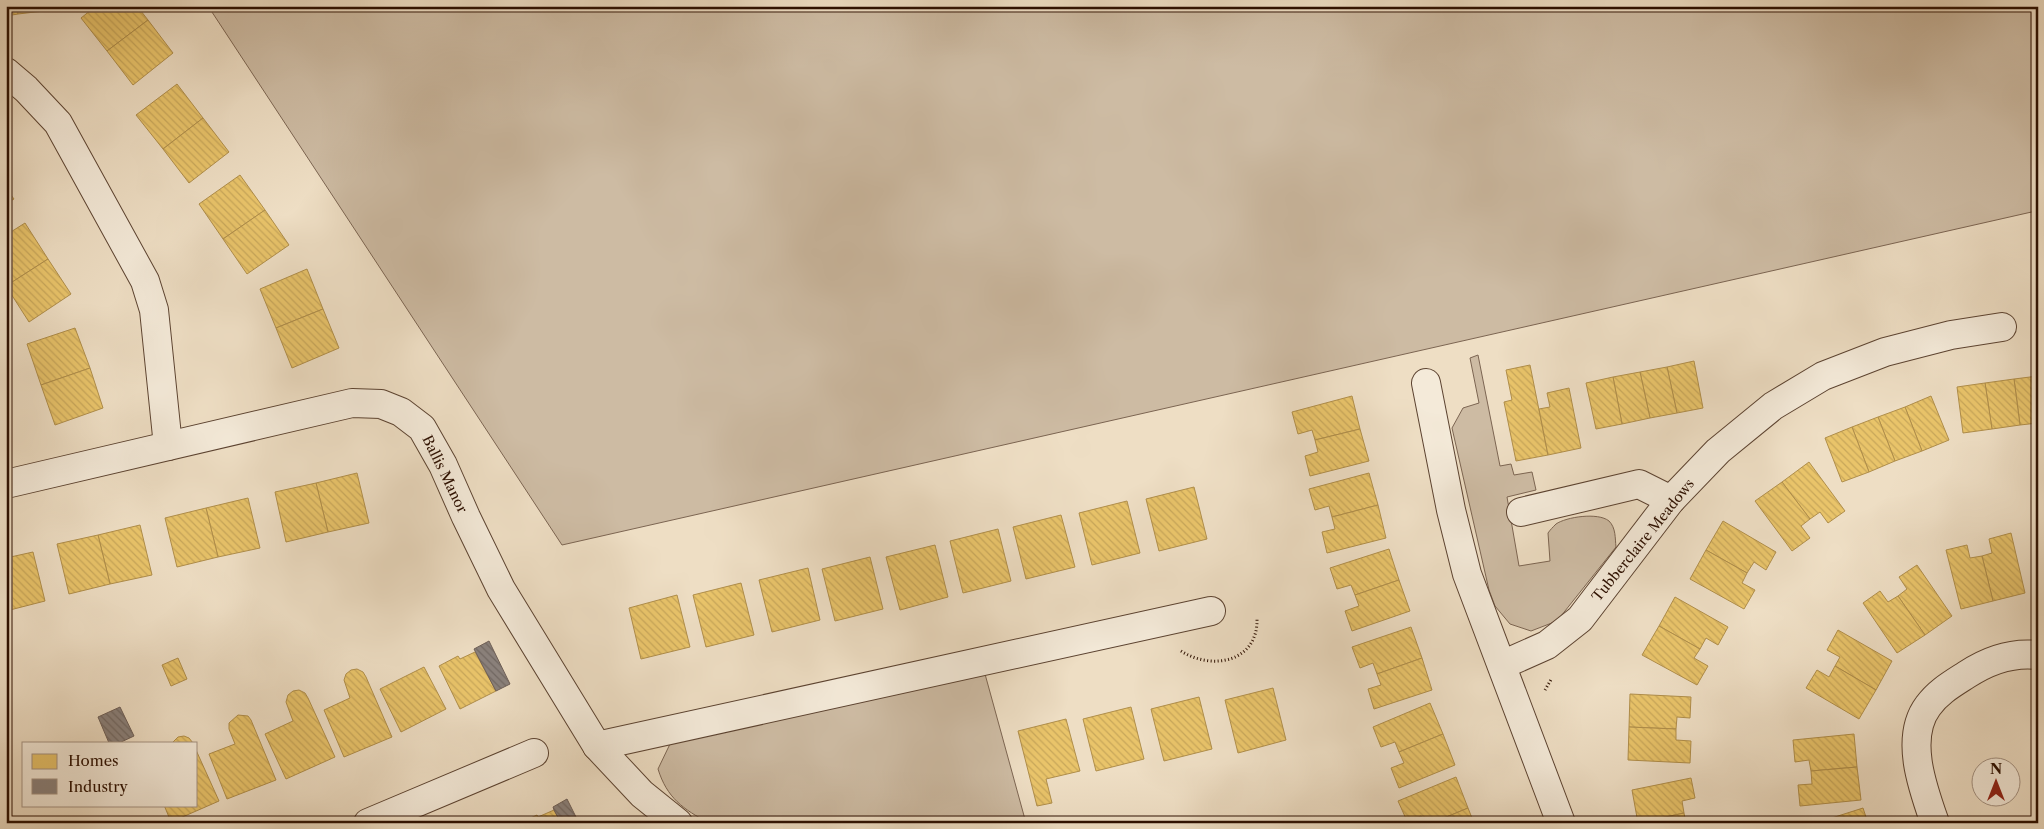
<svg xmlns="http://www.w3.org/2000/svg" width="2044" height="829" font-family="'Libre Caslon Text',serif">
<style>
.green{fill:#cdbba3;stroke:#7c6552}
.homes{fill:url(#homes-back-hatch);stroke:#b08e4a}
.industry{fill:url(#industry-back-hatch);stroke:#6e5f57}
.lines{fill:none;stroke-linecap:round;stroke-linejoin:round}
.minor-casing{stroke:#5c4331;stroke-width:30}
.path{stroke:#2c0f00;stroke-width:3;stroke-dasharray:1 2.5;stroke-linecap:butt}
.minor{stroke:#f4ead9;stroke-width:28}
.labels{text-anchor:middle;dominant-baseline:central;stroke-width:5;stroke-linejoin:round;paint-order:stroke}
.street-label{font-size:14px;fill:#2c0f00;stroke:#f4ead9}
</style>
<defs>
<pattern id="homes-back-hatch" width="6" height="6" patternUnits="userSpaceOnUse" patternTransform="scale(1.25)"><rect width="6" height="6" fill="#e9c46a"/><path d="M-1 5l2 2M0 0l6 6M5-1l2 2" fill="none" stroke="#c8a75a"/></pattern>
<pattern id="industry-back-hatch" width="6" height="6" patternUnits="userSpaceOnUse" patternTransform="scale(1.25)"><rect width="6" height="6" fill="#8a817c"/><path d="M-1 5l2 2M0 0l6 6M5-1l2 2" fill="none" stroke="#716863"/></pattern>
</defs>
<rect width="100%" height="100%" fill="#eedec4"/>
<filter id="stains"><feTurbulence type="fractalNoise" baseFrequency=".004" numOctaves="4"/><feColorMatrix values="0 0 0 0 .2 0 0 0 0 .09 0 0 0 0 .02 0 0 0 .5 -.17"/></filter>
<radialGradient id="worn" r=".72"><stop offset=".6" stop-color="#630" stop-opacity="0"/><stop offset="1" stop-color="#630" stop-opacity=".3"/></radialGradient>
<g class="green">
<path d="M208 6H2038V214L2036 211 562 545Z"/>
<path d="M1478 355 1500 466 1511 464 1514 475 1532 472 1536 490 1507 497 1519 566 1550 561 1548 533C1550 530 1553 527 1556 524 1566 517 1598 512 1609 521 1616 528 1615 538 1616 547L1557 621 1531 631 1510 624 1495 606 1489 590 1452 428 1463 408 1479 403 1470 358Z"/>
<path d="M985 674 1026 823H709C683 809 667 798 658 769L670 744 756 723Z"/>
</g>
<g class="homes">
<path d="M6 6H17L18 14 6 16Z"/>
<path d="M17 6H60V9L18 14Z"/>
<path d="M96 6H137L148 20 107 51 81 18Z"/>
<path d="M148 20 173 53 133 85 107 51Z"/>
<path d="M177 84 203 118 163 149 136 115Z"/>
<path d="M203 118 229 152 189 183 163 149Z"/>
<path d="M240 175 265 210 223 239 199 204Z"/>
<path d="M6 188 14 199 6 204Z"/>
<path d="M265 210 289 245 247 274 223 239Z"/>
<path d="M25 223 48 259 6 286V235Z"/>
<path d="M48 259 71 294 29 322 6 286Z"/>
<path d="M307 269 323 309 276 328 260 289Z"/>
<path d="M323 309 339 348 292 368 276 328Z"/>
<path d="M75 328 90 368 41 385 27 344Z"/>
<path d="M1694 361 1703 408 1677 413 1667 367Z"/>
<path d="M1530 365 1548 455 1516 461 1504 402 1512 400 1506 370Z"/>
<path d="M1667 367 1677 413 1650 418 1640 372Z"/>
<path d="M90 368 103 408 55 425 41 385Z"/>
<path d="M1640 372 1650 418 1622 424 1613 377Z"/>
<path d="M2038 376V423L2020 425 2014 379Z"/>
<path d="M1613 377 1622 424 1596 429 1586 383Z"/>
<path d="M2014 379 2020 425 1992 429 1985 383Z"/>
<path d="M1985 383 1992 429 1963 433 1957 387Z"/>
<path d="M1569 388 1581 448 1548 455 1539 409 1550 407 1547 393Z"/>
<path d="M1352 396 1360 429 1315 440 1312 430 1298 434 1292 412Z"/>
<path d="M1931 396 1949 440 1922 451 1905 407Z"/>
<path d="M1905 407 1922 451 1895 461 1878 417Z"/>
<path d="M1878 417 1895 461 1869 472 1852 427Z"/>
<path d="M1852 427 1869 472 1842 482 1825 438Z"/>
<path d="M1360 429 1369 461 1310 476 1305 456 1318 452 1315 440Z"/>
<path d="M1809 462 1845 511 1828 523 1820 512 1810 519 1782 482Z"/>
<path d="M357 473 369 523 328 532 316 483Z"/>
<path d="M1369 473 1378 505 1332 517 1329 506 1315 510 1309 489Z"/>
<path d="M1782 482 1810 519 1801 526 1810 538 1792 551 1755 501Z"/>
<path d="M316 483 328 532 286 542 275 492Z"/>
<path d="M1194 487 1207 539 1159 551 1146 499Z"/>
<path d="M248 498 260 548 218 557 206 508Z"/>
<path d="M1127 501 1140 553 1092 565 1079 513Z"/>
<path d="M1378 505 1386 538 1327 553 1322 532 1335 529 1332 517Z"/>
<path d="M206 508 218 557 177 567 165 518Z"/>
<path d="M1061 515 1075 567 1026 579 1013 527Z"/>
<path d="M1723 521 1776 552 1766 570 1754 562 1747 573 1706 550Z"/>
<path d="M140 525 152 575 110 584 98 535Z"/>
<path d="M998 529 1011 581 963 593 950 541Z"/>
<path d="M2011 533 2025 593 1993 601 1982 556 1992 553 1989 539Z"/>
<path d="M98 535 110 584 69 594 57 544Z"/>
<path d="M935 545 948 597 900 610 886 557Z"/>
<path d="M1967 545 1970 558 1982 556 1993 601 1961 609 1946 550Z"/>
<path d="M1389 549 1399 580 1355 595 1351 585 1337 589 1330 568Z"/>
<path d="M1706 550 1747 573 1742 583 1755 590 1744 609 1690 579Z"/>
<path d="M33 552 45 601 6 611V558Z"/>
<path d="M870 557 883 609 835 621 822 569Z"/>
<path d="M1917 565 1952 616 1925 635 1898 596 1907 589 1899 577Z"/>
<path d="M808 568 820 620 772 632 759 580Z"/>
<path d="M1399 580 1410 611 1352 631 1345 611 1359 606 1355 595Z"/>
<path d="M741 583 754 635 706 647 693 595Z"/>
<path d="M1880 591 1888 602 1898 596 1925 635 1897 653 1863 603Z"/>
<path d="M677 595 690 647 641 659 629 608Z"/>
<path d="M1675 597 1728 627 1718 645 1706 638 1700 649 1659 626Z"/>
<path d="M1659 626 1700 649 1694 658 1708 666 1697 685 1642 655Z"/>
<path d="M1411 627 1422 658 1377 674 1373 663 1360 668 1352 647Z"/>
<path d="M1838 630 1892 661 1876 690 1835 666 1840 657 1827 650Z"/>
<path d="M475 652 496 691 460 709 439 666 458 656 460 659Z"/>
<path d="M178 658 187 679 171 686 162 665Z"/>
<path d="M1422 658 1432 690 1374 709 1368 689 1381 685 1377 674Z"/>
<path d="M1835 666 1876 690 1859 719 1806 688 1817 670 1829 677Z"/>
<path d="M424 667 446 709 401 732 380 689Z"/>
<path d="M357 669 363 672 366 677 392 737 344 757 324 710 350 698 344 680 346 674 351 670Z"/>
<path d="M1273 688 1286 740 1238 753 1225 700Z"/>
<path d="M299 690 305 693 308 698 335 757 286 779 265 734 293 721 286 702 288 695 293 691Z"/>
<path d="M1630 694 1691 697 1690 718 1677 717 1676 729 1629 727Z"/>
<path d="M1199 697 1212 749 1164 761 1151 709Z"/>
<path d="M1430 703 1443 734 1399 752 1395 742 1381 747 1373 727Z"/>
<path d="M1131 707 1144 759 1096 771 1083 719Z"/>
<path d="M238 715 248 716 251 720 276 780 227 799 209 754 235 744 229 729V723Z"/>
<path d="M1066 719 1080 771 1046 779 1052 803 1037 806 1018 731Z"/>
<path d="M1629 727 1676 729V740L1691 741 1690 763 1628 760Z"/>
<path d="M1443 734 1455 765 1399 788 1391 768 1404 763 1399 752Z"/>
<path d="M1854 734 1857 767 1811 771 1809 760 1795 762 1793 740Z"/>
<path d="M184 736 189 738 193 743H172L178 737Z"/>
<path d="M196 750 219 801 171 822 164 805H196Z"/>
<path d="M1857 767 1861 800 1800 806 1798 785 1812 784 1811 771Z"/>
<path d="M1456 777 1468 808 1432 823H1423L1421 816 1407 821 1398 801Z"/>
<path d="M1691 778 1695 798 1682 801 1684 813 1638 823 1632 790Z"/>
<path d="M1468 808 1474 823H1432Z"/>
<path d="M1863 808 1868 823H1816Z"/>
<path d="M554 810 561 823H520L537 815 538 817Z"/>
<path d="M1684 813 1686 823H1638Z"/>
</g>
<g class="industry">
<path d="M489 641 510 684 496 691 474 649Z"/>
<path d="M120 707 134 736 119 743H109L98 717Z"/>
<path d="M567 799 579 823H561L554 810 553 807Z"/>
</g>
<g class="lines">
<defs>
<g id="minor">
<path d="M6 72 26 89 58 123 145 281 154 310 168 446"/>
<path d="M1426 383 1451 510 1467 574 1561 823"/>
<path d="M6 484 352 403 381 404 401 412 422 428 443 465 466 517 501 589 597 746 642 794 678 823"/>
<path d="M1521 512 1639 484 1671 500"/>
<path d="M1502 665 1547 645 1580 619 1671 500 1718 451 1773 406 1823 376 1885 352 1951 335 2002 327"/>
<path d="M597 746 1211 611"/>
<path d="M368 823 534 753"/>
<path d="M1935 823C1923 789 1904 738 1928 706 1938 692 1952 684 1966 675 1987 661 2012 652 2038 655"/>
</g>
</defs>
<use href="#minor" class="minor-casing"/>
<g class="path">
<path d="M1181 651C1212 671 1258 662 1257 619"/>
<path d="M1545 690 1552 678"/>
</g>
<use href="#minor" class="minor"/>
</g>
<g class="labels">
<g class="street-label">
<text transform="translate(445 474) rotate(64)">Ballis Manor</text>
<text transform="translate(1643 540) rotate(-51)">Tubberclaire Meadows</text>
</g>
</g>
<rect width="2044" height="829" fill="none" stroke="#eedec4" stroke-width="25"/>
<rect x="8" y="8" width="2029" height="814" fill="none" stroke="#2c0f00" stroke-width="2.5"/>
<rect x="12" y="12" width="2019" height="804" fill="none" stroke="#2c0f00"/>
<rect x="22" y="742" width="175" height="65" fill="#f4ead9" stroke="#a49282"/>
<rect x="32" y="754" width="25" height="15" fill="#e9c46a" stroke="#a49282"/>
<text x="68" y="766" font-size="15" fill="#2c0f00">Homes</text>
<rect x="32" y="779" width="25" height="15" fill="#8a817c" stroke="#a49282"/>
<text x="68" y="792" font-size="15" fill="#2c0f00">Industry</text>
<g transform="translate(1996 782)"><circle r="24" fill="#f4ead9" stroke="#a49282"/>
<path d="M0-4L9 19L0 12L-9 19Z" fill="#8f2418"/>
<text y="-8" font-size="14" font-weight="bold" text-anchor="middle" fill="#2c0f00">N</text>
</g>
<rect width="100%" height="100%" filter="url(#stains)"/>
<rect width="100%" height="100%" fill="url(#worn)"/>
</svg>
